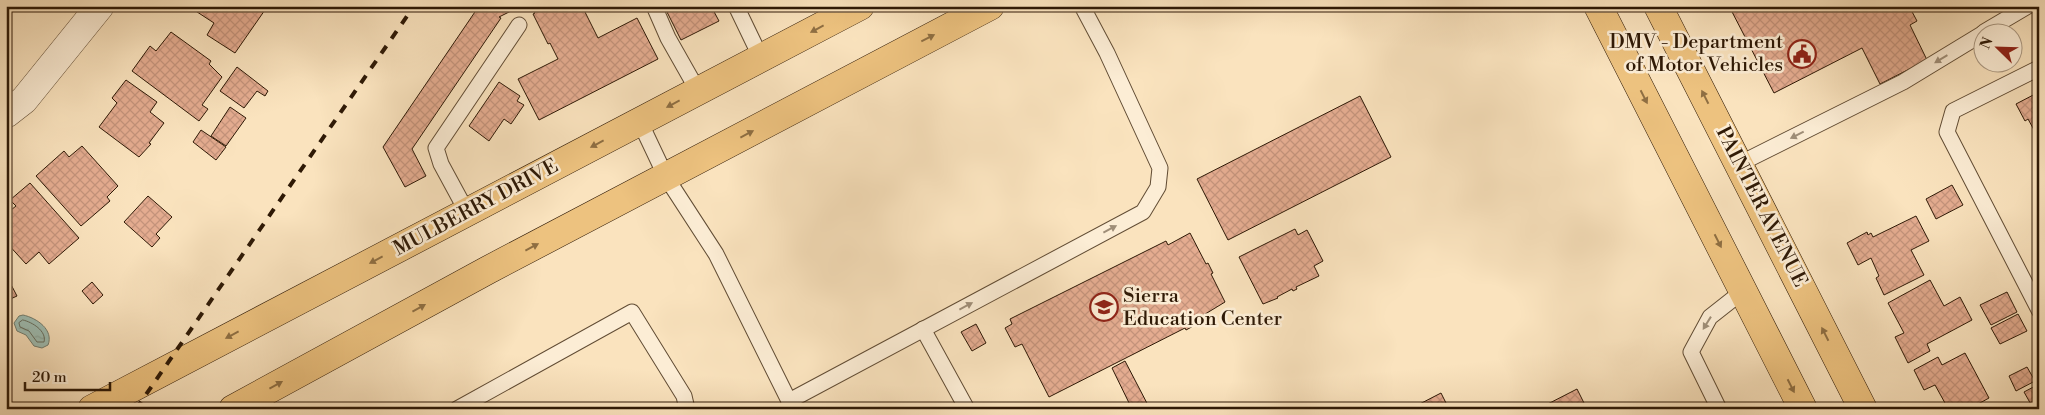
<svg xmlns="http://www.w3.org/2000/svg" width="2045" height="415" font-family="'Libre Bodoni',serif">
<style>
.water{fill:url(#water-ripples);stroke:#717c6e}
.lines{fill:none;stroke-linecap:round;stroke-linejoin:round}
.shore{stroke:#666c5d;stroke-width:1}
.building{fill:url(#building-cross-hatch);stroke:#2e1906}
.lane-casing{stroke:#614c34;stroke-width:17}
.street-casing{stroke:#614c34;stroke-width:29}
.primary-casing{stroke:#2e1906;stroke-width:29}
.lane{stroke:#fcedd5;stroke-width:15}
.street{stroke:#fcedd5;stroke-width:28}
.primary{stroke:#edc27f;stroke-width:28}
.rail{stroke:#2e1906;stroke-width:4;stroke-dasharray:9 9;stroke-linecap:butt}
.oneway{fill:#8e6e42}
.oneway2{fill:#9f8e78}
.labels{text-anchor:middle;dominant-baseline:central;stroke-width:5;stroke-linejoin:round;paint-order:stroke}
.poi-label{font-size:20px;fill:#2e1906;stroke:#fcedd5;text-anchor:end}
.street-label{font-size:20px;fill:#2e1906;stroke:#fcedd5}
</style>
<defs>
<pattern id="water-ripples" width="26" height="14" patternUnits="userSpaceOnUse" patternTransform="scale(1.25)"><rect width="26" height="14" fill="#9ebeb4"/><path d="M2 4q2-2 4 0t4 0M15 11q2-2 4 0t4 0" fill="none" stroke="#88a399"/></pattern>
<pattern id="building-cross-hatch" width="8" height="8" patternUnits="userSpaceOnUse" patternTransform="scale(1.25)"><rect width="8" height="8" fill="#e4ac90"/><path d="M0 0l8 8M0 8l8-8" fill="none" stroke="#c4937b"/></pattern>
</defs>
<rect width="100%" height="100%" fill="#fae3be"/>
<filter id="stains"><feTurbulence type="fractalNoise" baseFrequency=".004" numOctaves="4"/><feColorMatrix values="0 0 0 0 .2 0 0 0 0 .09 0 0 0 0 .02 0 0 0 .5 -.17"/></filter>
<radialGradient id="worn" r=".72"><stop offset=".6" stop-color="#630" stop-opacity="0"/><stop offset="1" stop-color="#630" stop-opacity=".3"/></radialGradient>
<path class="water" d="M23 315C37 318 54 330 48 345L42 348 34 346 26 335 17 331 14 323 19 316Z"/>
<g class="lines">
<path class="shore" d="M23 320C32 322 47 331 44 342H37L29 331 20 327 19 323Z"/>
</g>
<g class="building">
<path d="M188 6H265L267 7 235 53 207 35 214 23Z"/>
<path d="M479 6 519 7 499 17 501 18 412 149 426 176 405 187 383 147Z"/>
<path d="M531 6H582L598 38 637 18 658 59 539 120 518 79 558 59 550 43 548 44 533 14 535 13Z"/>
<path d="M664 6H711L719 21 681 40Z"/>
<path d="M1729 6H1909L1917 21 1910 25 1927 60 1880 84 1862 48 1774 93Z"/>
<path d="M6 10 12 16 6 22Z"/>
<path d="M171 32 211 61 209 64 222 77 202 105 208 109 199 121 132 71 150 46 156 51Z"/>
<path d="M237 67 268 91 265 96 257 91 244 108 220 91Z"/>
<path d="M126 80 157 102 150 112 164 123 149 143 151 144 139 157 99 127 117 103 112 98Z"/>
<path d="M499 82 520 96 517 101 524 105 511 124 504 119 489 141 469 126Z"/>
<path d="M2039 92V139L2028 119 2025 121 2016 104Z"/>
<path d="M1360 96 1391 157 1228 240 1197 179Z"/>
<path d="M230 107 246 118 226 146 211 136Z"/>
<path d="M201 130 226 147 216 160 193 142Z"/>
<path d="M82 146 118 186 107 197 110 201 81 226 36 176 64 151 69 157Z"/>
<path d="M30 183 79 238 49 264 39 252 26 264 6 242V214L16 206 10 200Z"/>
<path d="M1952 185 1963 205 1936 219 1926 199Z"/>
<path d="M148 196 172 217 156 234 160 238 152 247 124 222Z"/>
<path d="M1916 216 1929 241 1911 250 1924 275 1884 295 1876 278 1879 276 1871 258 1858 265 1847 243 1867 232 1868 235 1871 233 1873 237Z"/>
<path d="M1295 229 1298 235 1307 230 1323 261 1314 266 1319 276 1296 287 1297 289 1293 291 1292 289 1277 297 1278 298 1263 304 1239 257Z"/>
<path d="M1190 233 1206 264 1208 263 1213 273 1211 274 1225 302 1197 319 1199 323 1186 330 1185 328 1049 397 1022 344 1015 347 1005 328 1012 324 1010 319 1166 241 1168 245Z"/>
<path d="M6 275 17 296 6 301Z"/>
<path d="M1930 280 1944 306 1960 297 1972 320 1927 344 1930 351 1908 363 1895 337 1904 333 1888 303Z"/>
<path d="M92 282 103 295 93 304 82 291Z"/>
<path d="M2007 292 2017 312 1991 325 1980 305Z"/>
<path d="M2018 314 2027 331 2000 344 1991 328Z"/>
<path d="M976 324 986 343 972 351 961 332Z"/>
<path d="M1965 353 1989 398 1969 409H1945L1943 404 1945 403 1935 385 1924 390 1914 370 1938 357 1942 365Z"/>
<path d="M1125 361 1150 409H1132L1112 368Z"/>
<path d="M2027 367 2035 381 2016 391 2009 376Z"/>
<path d="M2039 384V405L2033 408 2024 392Z"/>
<path d="M1577 389 1587 409H1538Z"/>
<path d="M1441 393 1449 409H1410Z"/>
</g>
<g class="lines">
<defs>
<g id="lane">
<path d="M654 6 668 38 698 91"/>
<path d="M736 6 761 58"/>
<path d="M1984 32 2028 6"/>
<path d="M2039 68 1953 111 1947 132 2039 310"/>
<path d="M640 122 666 177 716 254 793 409"/>
<path d="M1739 164 1903 82 1982 34"/>
<path d="M467 212 441 164 436 148 519 25"/>
<path d="M923 329 967 409"/>
<path d="M789 401 1143 212 1158 187 1160 168 1107 53 1082 6"/>
<path d="M457 409 632 312 684 396 687 409"/>
<path d="M1719 409 1691 352 1710 317 1743 291"/>
</g>
<path id="street" d="M6 114 24 100 100 6"/>
<g id="primary">
<path d="M1598 6 1803 409"/>
<path d="M1658 6 1863 409"/>
<path d="M92 409 860 6"/>
<path d="M233 409 488 270 990 6"/>
</g>
</defs>
<use href="#lane" class="lane-casing"/>
<use href="#street" class="street-casing"/>
<use href="#primary" class="primary-casing"/>
<use href="#lane" class="lane"/>
<use href="#street" class="street"/>
<use href="#primary" class="primary"/>
<path class="rail" d="M136 409 414 6"/>
</g>
<defs><path id="oneway-solid" d="M-6-.8H1V-3.2L6.5 0L1 3.2V.8H-6Z" transform="scale(1.25)"/></defs>
<g class="oneway">
<use href="#oneway-solid" transform="translate(817 29) rotate(152)"/>
<use href="#oneway-solid" transform="translate(928 38) rotate(-27)"/>
<use href="#oneway-solid" transform="translate(1644 97) rotate(63)"/>
<use href="#oneway-solid" transform="translate(1705 97) rotate(-117)"/>
<use href="#oneway-solid" transform="translate(673 104) rotate(152)"/>
<use href="#oneway-solid" transform="translate(747 134) rotate(-28)"/>
<use href="#oneway-solid" transform="translate(597 144) rotate(152)"/>
<use href="#oneway-solid" transform="translate(1718 241) rotate(63)"/>
<use href="#oneway-solid" transform="translate(532 247) rotate(-28)"/>
<use href="#oneway-solid" transform="translate(376 260) rotate(152)"/>
<use href="#oneway-solid" transform="translate(419 308) rotate(-29)"/>
<use href="#oneway-solid" transform="translate(1825 334) rotate(-117)"/>
<use href="#oneway-solid" transform="translate(232 335) rotate(152)"/>
<use href="#oneway-solid" transform="translate(276 385) rotate(-29)"/>
<use href="#oneway-solid" transform="translate(1791 386) rotate(63)"/>
</g>
<g class="oneway2">
<use href="#oneway-solid" transform="translate(1941 59) rotate(149)"/>
<use href="#oneway-solid" transform="translate(1797 135) rotate(153)"/>
<use href="#oneway-solid" transform="translate(1110 229) rotate(-28)"/>
<use href="#oneway-solid" transform="translate(966 306) rotate(-28)"/>
<use href="#oneway-solid" transform="translate(1707 323) rotate(122)"/>
</g>
<defs>
<symbol id="civic-ring" viewBox="-11 -11 22 22"><circle r="9.5" fill="#fcedd5" stroke="#8f2418" stroke-width="1.5"/><path d="M-.6-6.5H3V-4.5H.6V-3L4-1V1h2V6H-6V1h2V-1L-.6-3ZM-1.2 2.5V6h2.4V2.5Z" fill="#8f2418"/></symbol>
<symbol id="school-ring" viewBox="-11 -11 22 22"><circle r="9.5" fill="#fcedd5" stroke="#8f2418" stroke-width="1.5"/><path d="M0-5L7-2L0 1L-7-2ZM-4 1L0 2.5L4 1V4Q0 6-4 4Z" fill="#8f2418"/></symbol>
</defs>
<g fill-rule="evenodd">
<use href="#civic-ring" x="1786" y="38" width="32" height="32"/>
<use href="#school-ring" x="1088" y="291" width="32" height="32"/>
</g>
<g class="labels">
<g class="poi-label">
<text x="1783" y="42">DMV - Department<tspan x="1783" dy="23">of Motor Vehicles</tspan></text>
<text x="1123" y="296" text-anchor="start">Sierra<tspan x="1123" dy="23">Education Center</tspan></text>
</g>
<g class="street-label">
<text transform="translate(1761 207) rotate(63)">PAINTER AVENUE</text>
<text transform="translate(476 208) rotate(-28)">MULBERRY DRIVE</text>
</g>
</g>
<rect width="2045" height="415" fill="none" stroke="#fae3be" stroke-width="25"/>
<rect x="8" y="8" width="2030" height="400" fill="none" stroke="#2e1906" stroke-width="2.5"/>
<rect x="12" y="12" width="2020" height="390" fill="none" stroke="#2e1906"/>
<g transform="translate(1998 48) rotate(293)"><circle r="24" fill="#fcedd5" stroke="#aa9882"/>
<path d="M0-4L9 19L0 12L-9 19Z" fill="#8f2418"/>
<text y="-8" font-size="14" font-weight="bold" text-anchor="middle" fill="#2e1906">N</text>
</g>
<path d="M25 382v8h85v-8" fill="none" stroke="#2e1906" stroke-width="2.5"/>
<text x="32" y="382" font-size="15" fill="#2e1906" stroke="#fcedd5" stroke-width="4" paint-order="stroke">20 m</text>
<rect width="100%" height="100%" filter="url(#stains)"/>
<rect width="100%" height="100%" fill="url(#worn)"/>
</svg>
